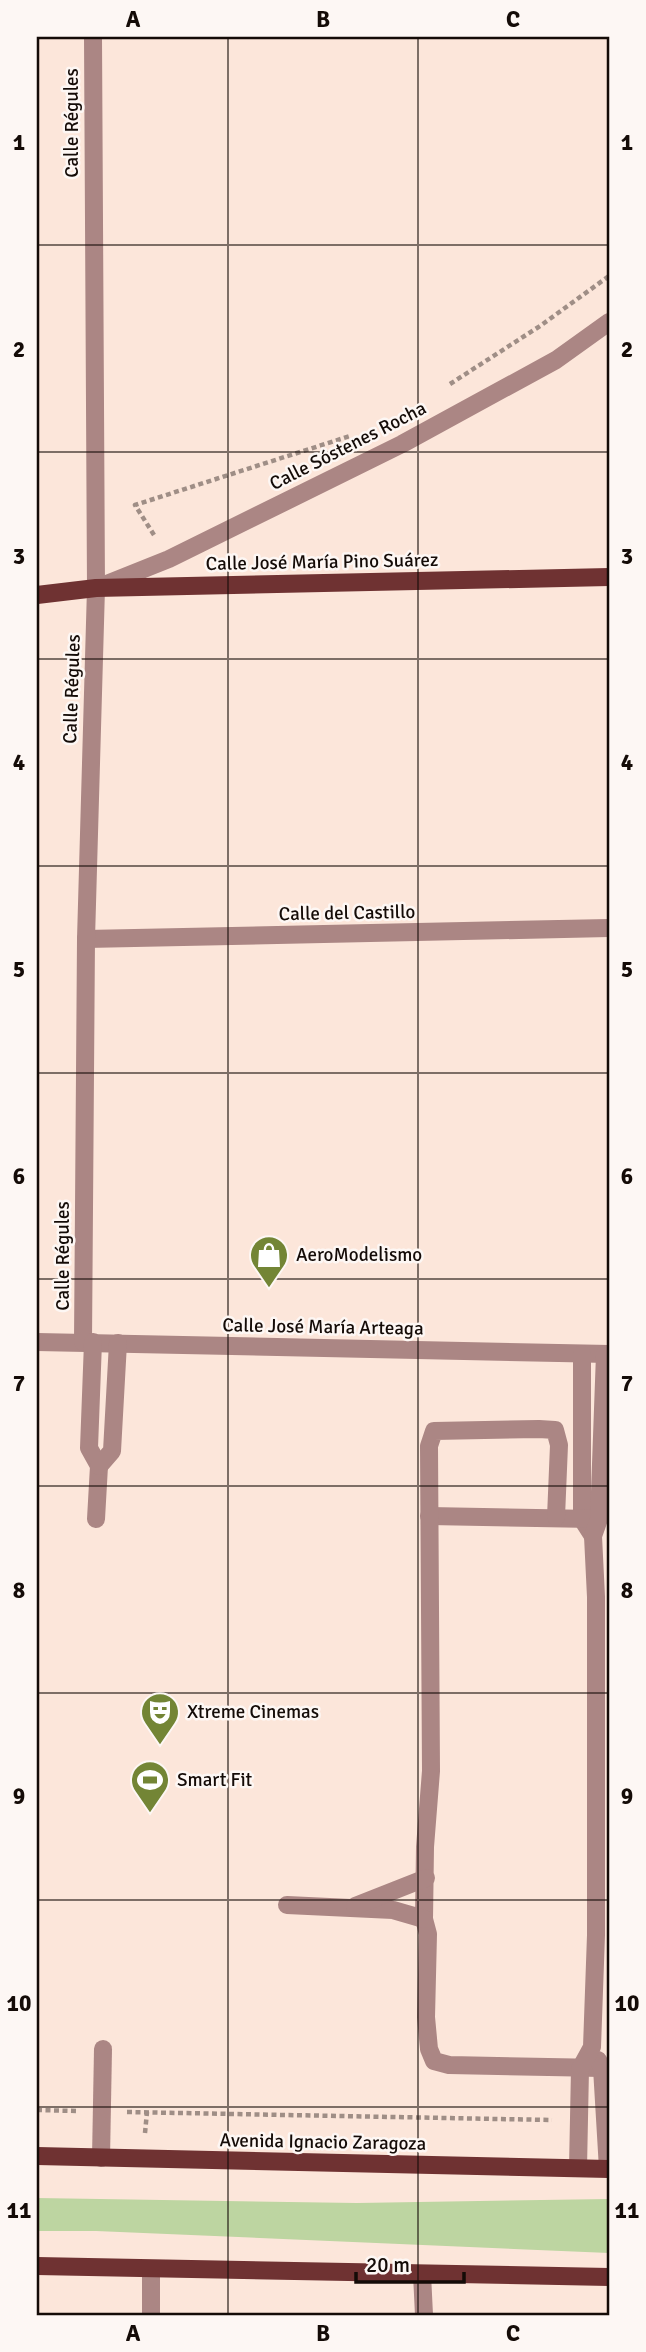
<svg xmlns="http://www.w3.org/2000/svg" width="646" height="2352" font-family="Signika,sans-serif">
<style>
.park{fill:#bdd5a1}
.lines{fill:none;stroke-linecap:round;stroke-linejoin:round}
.path{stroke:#9f8e86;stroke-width:4.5;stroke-dasharray:5 3.5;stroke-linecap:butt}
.minor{stroke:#ab8684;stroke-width:18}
.major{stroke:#6f3232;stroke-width:18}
.grid{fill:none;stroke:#140b07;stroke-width:2;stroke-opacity:0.55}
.labels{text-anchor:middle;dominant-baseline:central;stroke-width:5;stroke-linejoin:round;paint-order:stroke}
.street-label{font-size:19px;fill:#140b07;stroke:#fdf7f4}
.poi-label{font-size:19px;fill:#140b07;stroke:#fdf7f4;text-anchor:start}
.neatline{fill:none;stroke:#140b07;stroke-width:2.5}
.grid-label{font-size:23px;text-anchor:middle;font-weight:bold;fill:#140b07}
</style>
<rect width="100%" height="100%" fill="#fce6da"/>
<path class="park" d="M37 2198 357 2203 609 2199V2253L96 2231H37Z"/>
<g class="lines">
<g class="path">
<path d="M450 384 540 326 609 276"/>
<path d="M154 535 135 505 350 436"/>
<path d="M37 2110 77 2111"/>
<path d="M127 2112 552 2120"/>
<path d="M145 2133 147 2112"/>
</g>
<g class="minor">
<path d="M99 587 169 559 402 444 556 360 609 322"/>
<path d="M86 939 609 928"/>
<path d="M37 1342 609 1354"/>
<path d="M83 1342 86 939 96 588 93 37"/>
<path d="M93 1342 89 1448 99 1466 96 1519"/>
<path d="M582 1354V1519L593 1536"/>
<path d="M99 1466 112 1451 118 1343"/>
<path d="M429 1516 593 1519"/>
<path d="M556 1517 559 1445 555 1430 539 1429 434 1431 429 1446 431 1771 425 1847 424 1919 428 1934 426 2017 429 2049 434 2061 449 2065 602 2068"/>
<path d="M287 1905 393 1910 424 1919"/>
<path d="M355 1906 426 1878"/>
<path d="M598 2060 602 2068 608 2169"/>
<path d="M101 2158 103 2049"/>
<path d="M578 2168 580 2069 592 2047 596 1935V1597L593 1536 599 1519 605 1354"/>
<path d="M422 2274 424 2315"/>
<path d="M151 2315V2269"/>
</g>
<g class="major">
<path d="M37 595 96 588 609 577"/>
<path d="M37 2156 609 2169"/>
<path d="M37 2266 609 2277"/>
</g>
</g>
<path class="grid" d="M228 37V2315M418 37V2315M37 245H609M37 452H609M37 659H609M37 866H609M37 1073H609M37 1279H609M37 1486H609M37 1693H609M37 1900H609M37 2107H609"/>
<defs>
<symbol id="shop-pin" viewBox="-11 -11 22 30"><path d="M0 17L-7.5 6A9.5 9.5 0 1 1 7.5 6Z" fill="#738535" stroke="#fdf7f4"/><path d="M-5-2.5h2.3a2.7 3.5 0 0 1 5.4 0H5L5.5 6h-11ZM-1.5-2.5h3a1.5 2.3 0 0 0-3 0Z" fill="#fff"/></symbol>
<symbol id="theatre-pin" viewBox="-11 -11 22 30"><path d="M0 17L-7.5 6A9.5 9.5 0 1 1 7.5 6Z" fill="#738535" stroke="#fdf7f4"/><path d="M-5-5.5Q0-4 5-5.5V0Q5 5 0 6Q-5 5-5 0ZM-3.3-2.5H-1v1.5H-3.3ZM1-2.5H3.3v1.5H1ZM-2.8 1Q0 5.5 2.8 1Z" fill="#fff"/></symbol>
<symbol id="stadium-pin" viewBox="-11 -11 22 30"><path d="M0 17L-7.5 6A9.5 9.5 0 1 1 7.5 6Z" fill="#738535" stroke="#fdf7f4"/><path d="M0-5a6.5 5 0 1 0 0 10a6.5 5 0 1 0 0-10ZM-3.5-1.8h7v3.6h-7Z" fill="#fff"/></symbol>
</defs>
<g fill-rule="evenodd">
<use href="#shop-pin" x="247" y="1233" width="44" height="60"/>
<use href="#theatre-pin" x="138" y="1690" width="44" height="60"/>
<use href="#stadium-pin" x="128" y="1758" width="44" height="60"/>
</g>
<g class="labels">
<g class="street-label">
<text transform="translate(72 123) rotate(-90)">Calle Régules</text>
<text transform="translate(348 446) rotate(-27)">Calle Sóstenes Rocha</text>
<text transform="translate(322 562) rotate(-1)">Calle José María Pino Suárez</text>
<text transform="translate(72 689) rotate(-88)">Calle Régules</text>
<text transform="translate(347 913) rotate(-1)">Calle del Castillo</text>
<text transform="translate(63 1256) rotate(-90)">Calle Régules</text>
<text transform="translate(323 1327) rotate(1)">Calle José María Arteaga</text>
<text transform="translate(323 2142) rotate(1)">Avenida Ignacio Zaragoza</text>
</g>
<g class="poi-label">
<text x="296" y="1255">AeroModelismo</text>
<text x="187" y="1712">Xtreme Cinemas</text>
<text x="177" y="1780">Smart Fit</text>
</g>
</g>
<rect width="646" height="2352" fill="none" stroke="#fdf7f4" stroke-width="77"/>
<path d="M356 2272v10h108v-10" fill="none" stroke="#140b07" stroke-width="3.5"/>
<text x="366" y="2272" font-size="21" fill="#140b07" stroke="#fdf7f4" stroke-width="5" paint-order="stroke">20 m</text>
<rect x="38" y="38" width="570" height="2276" class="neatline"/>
<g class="grid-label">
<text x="133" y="27">A</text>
<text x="323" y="27">B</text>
<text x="513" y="27">C</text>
<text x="19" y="150">1</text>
<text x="627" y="150">1</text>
<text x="19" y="357">2</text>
<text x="627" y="357">2</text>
<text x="19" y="564">3</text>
<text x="627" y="564">3</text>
<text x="19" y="770">4</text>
<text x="627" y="770">4</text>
<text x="19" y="977">5</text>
<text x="627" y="977">5</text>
<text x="19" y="1184">6</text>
<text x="627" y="1184">6</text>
<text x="19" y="1391">7</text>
<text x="627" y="1391">7</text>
<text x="19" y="1598">8</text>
<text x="627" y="1598">8</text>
<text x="19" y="1804">9</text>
<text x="627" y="1804">9</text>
<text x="19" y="2011">10</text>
<text x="627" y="2011">10</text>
<text x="19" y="2218">11</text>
<text x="627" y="2218">11</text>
<text x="133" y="2341">A</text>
<text x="323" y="2341">B</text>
<text x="513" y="2341">C</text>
</g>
</svg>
